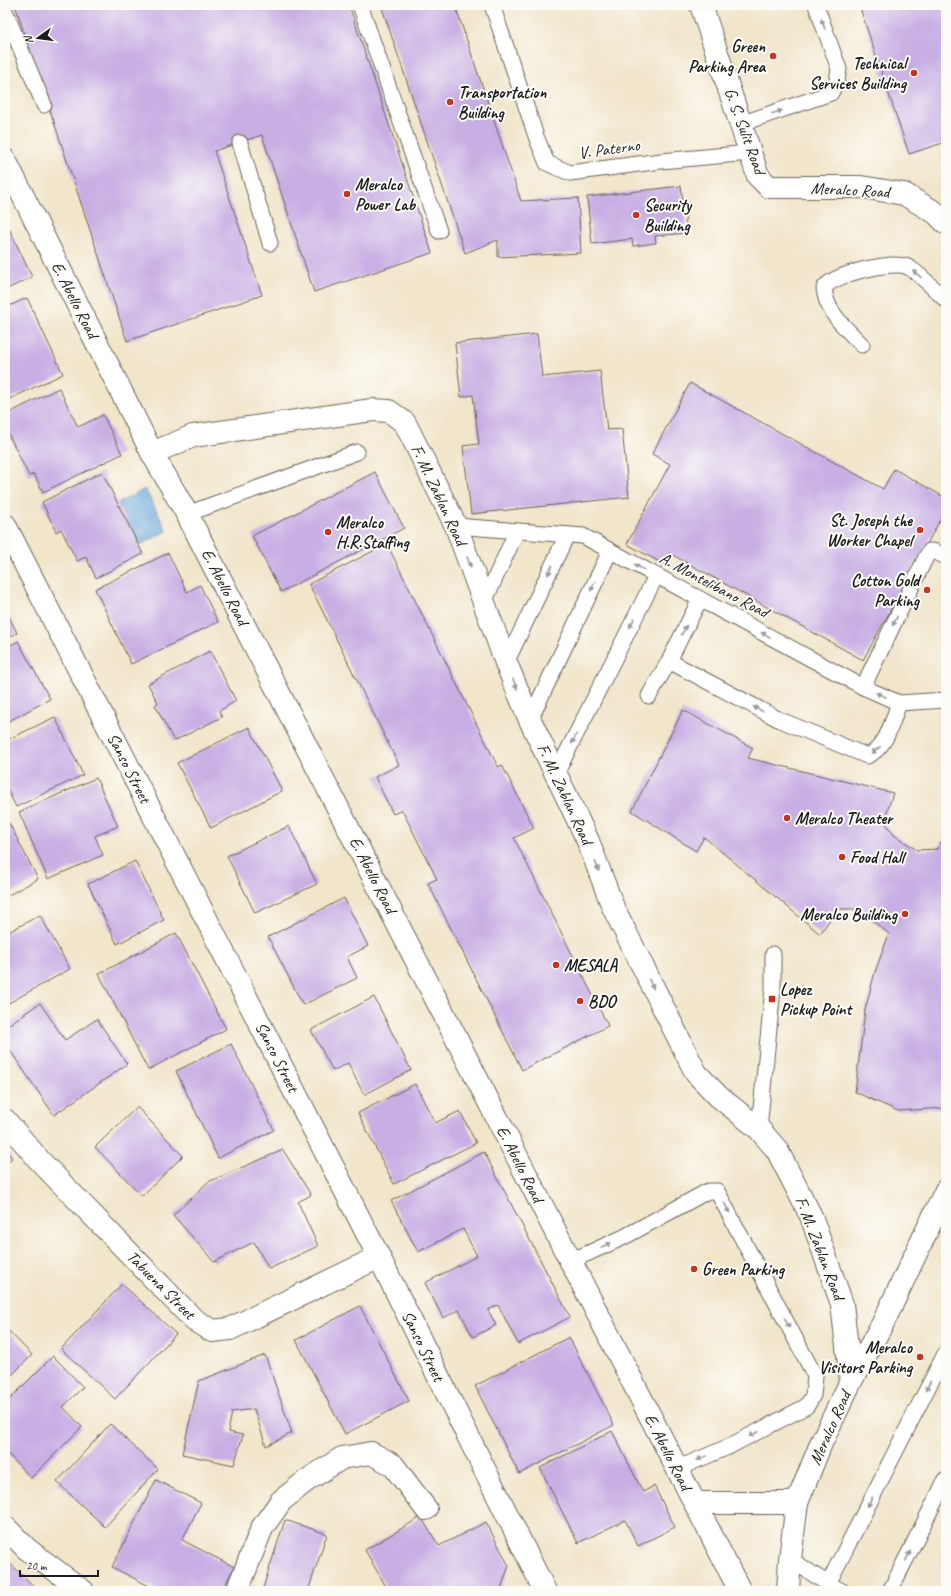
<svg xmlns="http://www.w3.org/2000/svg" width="951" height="1596" font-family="Caveat,sans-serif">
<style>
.water{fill:#67a5d9;stroke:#42607a}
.building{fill:#c7afe4}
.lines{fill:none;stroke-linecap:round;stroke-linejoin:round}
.service-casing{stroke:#676259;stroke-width:17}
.minor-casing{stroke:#676259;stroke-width:24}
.service{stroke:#fff;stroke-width:15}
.minor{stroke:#fff;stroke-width:22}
.oneway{fill:#999}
.poi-dot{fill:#c8321e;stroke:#fdfcf7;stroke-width:1.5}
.labels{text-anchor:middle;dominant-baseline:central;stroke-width:4;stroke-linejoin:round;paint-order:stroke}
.poi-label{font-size:17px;font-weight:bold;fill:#1c1c1c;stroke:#fdfcf7;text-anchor:start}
.street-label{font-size:17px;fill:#1c1c1c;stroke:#fdfcf7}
</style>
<rect width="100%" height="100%" fill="#fdfcf7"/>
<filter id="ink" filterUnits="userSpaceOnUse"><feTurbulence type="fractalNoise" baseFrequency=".025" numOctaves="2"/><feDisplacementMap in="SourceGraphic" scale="8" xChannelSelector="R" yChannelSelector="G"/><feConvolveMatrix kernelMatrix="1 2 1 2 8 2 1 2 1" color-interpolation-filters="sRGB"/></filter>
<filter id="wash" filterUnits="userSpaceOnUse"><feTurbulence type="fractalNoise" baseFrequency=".012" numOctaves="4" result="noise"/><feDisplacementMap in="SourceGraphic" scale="16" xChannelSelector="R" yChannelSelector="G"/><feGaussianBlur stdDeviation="0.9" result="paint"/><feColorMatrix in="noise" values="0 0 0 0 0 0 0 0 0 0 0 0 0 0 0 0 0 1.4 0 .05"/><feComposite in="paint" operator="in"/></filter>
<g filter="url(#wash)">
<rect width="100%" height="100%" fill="#f1e5ca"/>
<path class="water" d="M145 489 167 531 140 545 118 503Z"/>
<g id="blocks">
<g class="building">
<path d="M15 5H349L432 253 314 292 262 135 214 151 262 295 127 341Z"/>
<path d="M381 5H455L521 201 578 198 581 253 498 257V240L465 253Z"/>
<path d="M859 5H946V142L909 154Z"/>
<path d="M681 186 687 233 655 236 656 243 633 246 632 239 592 244 587 197Z"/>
<path d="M5 220 32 277 5 290Z"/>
<path d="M27 298 63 374 5 401V308Z"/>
<path d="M537 334 542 377 600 371 607 430 622 429 629 497 471 514 463 446 479 444 473 395 461 397 455 343Z"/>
<path d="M690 383 883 489 894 469 946 498V509L863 660 669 553 663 564 627 544 670 464 652 454Z"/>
<path d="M59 388 78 427 103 415 122 454 43 492 34 474 29 476 5 427V415Z"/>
<path d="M102 472 143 554 96 578 86 557 77 561 61 529 56 532 42 502Z"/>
<path d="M375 472 404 528 281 592 252 536Z"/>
<path d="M387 544 498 767 502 765 534 828 514 838 608 1026 522 1070 428 883 437 879 402 810 393 814 375 777 399 765 309 584Z"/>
<path d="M168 553 187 592 200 585 218 622 131 664 95 589Z"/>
<path d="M5 608 17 633 5 639Z"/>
<path d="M18 641 50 699 5 723V648Z"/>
<path d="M210 651 236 701 219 711 222 717 174 741 155 705 158 703 148 684Z"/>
<path d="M683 710 753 748 748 758 893 793 884 821 894 835 917 850 937 849 946 835V1097L944 1108 898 1111 855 1092 865 1010 875 972 889 934 872 920 853 909H837L820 934 704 837 696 851 632 811Z"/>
<path d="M55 717 83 775 16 807 5 785V741Z"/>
<path d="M249 727 282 791 211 828 177 763Z"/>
<path d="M96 778 118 826 95 836 103 855 48 879 19 812Z"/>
<path d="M9 823 38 879 5 897V825Z"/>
<path d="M289 826 317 884 255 913 227 856Z"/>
<path d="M135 861 164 920 117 944 88 884Z"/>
<path d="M344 898 368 946 347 957 357 978 303 1005 268 937Z"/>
<path d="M40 915 70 969 5 1005V934Z"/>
<path d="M176 933 226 1029 148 1070 99 974Z"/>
<path d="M374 997 411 1070 364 1095 348 1063 333 1071 311 1030Z"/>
<path d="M40 1003 65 1040 97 1019 127 1064 54 1115 5 1043V1027Z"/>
<path d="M231 1044 274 1130 218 1158 176 1071Z"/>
<path d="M415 1084 435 1123 460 1111 476 1143 394 1184 358 1113Z"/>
<path d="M137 1107 183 1156 142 1196 95 1147Z"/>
<path d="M5 1149 12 1158 5 1164Z"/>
<path d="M283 1150 311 1195 298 1202 318 1246 269 1269 254 1242 214 1262 173 1215 208 1182Z"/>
<path d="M484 1152 570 1317 518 1344 498 1305 488 1310 496 1325 473 1337 459 1310 443 1318 425 1283 477 1256 463 1229 418 1252 391 1201Z"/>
<path d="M122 1284 176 1334 115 1399 61 1349Z"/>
<path d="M360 1306 409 1401 345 1434 296 1340Z"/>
<path d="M5 1327 32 1355 5 1382Z"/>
<path d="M569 1337 614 1425 519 1474 475 1386Z"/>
<path d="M265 1355 292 1433 266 1446 254 1409 232 1412 228 1432 243 1435 234 1465 182 1454 199 1381Z"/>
<path d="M53 1356 83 1387 63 1407 82 1427 31 1478 5 1451V1404Z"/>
<path d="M110 1424 158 1469 105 1527 57 1482Z"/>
<path d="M612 1431 643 1492 654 1486 675 1527 638 1546 625 1520 578 1543 540 1468Z"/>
<path d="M156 1480 201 1503 182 1540 234 1567 222 1591H159L112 1567Z"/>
<path d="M421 1517 439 1546 486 1522 509 1566 500 1591H383L385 1585 365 1550Z"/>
<path d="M285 1520 327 1534 308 1591H262Z"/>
<path d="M5 1559 39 1591H5Z"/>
</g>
</g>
</g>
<g filter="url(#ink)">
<use href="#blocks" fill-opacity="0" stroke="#676259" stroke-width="1"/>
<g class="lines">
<defs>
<g id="service">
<path d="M360 5 439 231"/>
<path d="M492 5 537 139 547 163 570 173 661 161 750 153"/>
<path d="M5 11 44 105"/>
<path d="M740 124 831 93 837 81 839 69 816 5"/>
<path d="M240 143 270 243"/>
<path d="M862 345C846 328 826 313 824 288 834 274 892 260 908 267 918 272 937 292 946 300"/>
<path d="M187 514 357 452"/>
<path d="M456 526 583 536 863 687 899 703 946 700"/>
<path d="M484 602 517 531"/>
<path d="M669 661 778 719 867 756C887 748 892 721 899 703"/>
<path d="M506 663 567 535"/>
<path d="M863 687 926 557 930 551 936 552 946 557"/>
<path d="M649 696 669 661 700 599"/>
<path d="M530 720 610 551"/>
<path d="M556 774 656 576"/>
<path d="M759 1129 773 988V954"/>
<path d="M571 1261 624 1237 708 1191H717L815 1376 813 1395 807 1406 728 1447 676 1469"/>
<path d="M790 1559 828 1584 842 1591"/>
<path d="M828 1584 946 1352"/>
<path d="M890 1591 946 1479"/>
</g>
<g id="minor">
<path d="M701 5 758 176 769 187H861L904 194 936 213 946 223"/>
<path d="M5 160 152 453 187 514 740 1591"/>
<path d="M152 453 193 436 372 410 389 411 405 423 456 526 506 663 530 720 588 841 613 907 696 1073 718 1096 759 1129 777 1150 811 1216 842 1304 851 1381"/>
<path d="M5 525 379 1257 545 1591"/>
<path d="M5 1120 40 1161 194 1320 212 1331 230 1329 379 1257"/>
<path d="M695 1503H797"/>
<path d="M5 1527 27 1549 83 1591"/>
<path d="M237 1591 262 1528 281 1501 306 1481 342 1458 371 1453 393 1465 426 1509"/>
<path d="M788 1591 790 1559 797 1503 822 1441 851 1381 883 1323 946 1190"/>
</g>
</defs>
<use href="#service" class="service-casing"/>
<use href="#minor" class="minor-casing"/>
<use href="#service" class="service"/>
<use href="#minor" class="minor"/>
</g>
<defs><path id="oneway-solid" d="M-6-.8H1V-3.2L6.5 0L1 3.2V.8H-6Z"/></defs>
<g class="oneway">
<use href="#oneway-solid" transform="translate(823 24) rotate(-110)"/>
<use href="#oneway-solid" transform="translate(777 112) rotate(-18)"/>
<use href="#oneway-solid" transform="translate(917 274) rotate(-139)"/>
<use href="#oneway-solid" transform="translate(469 562) rotate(70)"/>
<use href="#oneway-solid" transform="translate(639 567) rotate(-151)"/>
<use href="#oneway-solid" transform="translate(550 570) rotate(115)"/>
<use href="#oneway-solid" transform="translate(593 586) rotate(115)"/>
<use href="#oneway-solid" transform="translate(895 621) rotate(116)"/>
<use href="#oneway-solid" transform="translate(632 623) rotate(117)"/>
<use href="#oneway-solid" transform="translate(684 630) rotate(-63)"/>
<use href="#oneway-solid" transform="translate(766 635) rotate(-152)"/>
<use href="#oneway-solid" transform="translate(515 684) rotate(67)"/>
<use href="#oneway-solid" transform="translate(881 695) rotate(-156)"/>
<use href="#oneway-solid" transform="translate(758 709) rotate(-152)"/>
<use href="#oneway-solid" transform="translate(574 739) rotate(117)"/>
<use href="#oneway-solid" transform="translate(876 750) rotate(142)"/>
<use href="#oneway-solid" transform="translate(597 866) rotate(69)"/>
<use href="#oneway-solid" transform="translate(651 984) rotate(64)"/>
<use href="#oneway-solid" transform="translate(727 1208) rotate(62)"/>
<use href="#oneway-solid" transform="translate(606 1245) rotate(-25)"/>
<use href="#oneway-solid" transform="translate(787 1323) rotate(62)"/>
<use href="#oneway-solid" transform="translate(928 1386) rotate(117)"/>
<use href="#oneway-solid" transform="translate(754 1434) rotate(154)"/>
<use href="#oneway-solid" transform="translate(702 1458) rotate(157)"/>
<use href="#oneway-solid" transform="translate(870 1502) rotate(117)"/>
<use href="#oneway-solid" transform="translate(908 1556) rotate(-64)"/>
</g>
</g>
<g class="poi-dot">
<circle cx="773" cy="56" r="4"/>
<circle cx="914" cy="73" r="4"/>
<circle cx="450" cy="102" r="4"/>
<circle cx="347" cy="194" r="4"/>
<circle cx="636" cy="215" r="4"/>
<circle cx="920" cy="530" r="4"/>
<circle cx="328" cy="532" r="4"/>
<circle cx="927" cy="590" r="4"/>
<circle cx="787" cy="818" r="4"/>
<circle cx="842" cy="857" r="4"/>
<circle cx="905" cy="914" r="4"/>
<circle cx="556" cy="965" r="4"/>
<rect x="768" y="995" width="8" height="8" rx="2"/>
<circle cx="580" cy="1001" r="4"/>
<circle cx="694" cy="1269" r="4"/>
<circle cx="920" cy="1357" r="4"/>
</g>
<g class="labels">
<g class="poi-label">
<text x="765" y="46" text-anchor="end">Green<tspan x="765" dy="20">Parking Area</tspan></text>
<text x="906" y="63" text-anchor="end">Technical<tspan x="906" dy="20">Services Building</tspan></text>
<text x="458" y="92">Transportation<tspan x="458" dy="20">Building</tspan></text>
<text x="355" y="184">Meralco<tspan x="355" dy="20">Power Lab</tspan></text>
<text x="644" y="205">Security<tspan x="644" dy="20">Building</tspan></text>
<text x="912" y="520" text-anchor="end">St. Joseph the<tspan x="912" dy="20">Worker Chapel</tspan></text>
<text x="336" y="522">Meralco<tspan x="336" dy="20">H.R.Staffing</tspan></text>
<text x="919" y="580" text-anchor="end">Cotton Gold<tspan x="919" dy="20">Parking</tspan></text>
<text x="795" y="818">Meralco Theater</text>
<text x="850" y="857">Food Hall</text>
<text x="897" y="914" text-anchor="end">Meralco Building</text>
<text x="564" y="965">MESALA</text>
<text x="780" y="989">Lopez<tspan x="780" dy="20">Pickup Point</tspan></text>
<text x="588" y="1001">BDO</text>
<text x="702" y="1269">Green Parking</text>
<text x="912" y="1347" text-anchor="end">Meralco<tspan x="912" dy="20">Visitors Parking</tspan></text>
</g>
<g class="street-label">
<text transform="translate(745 131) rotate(70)">G. S. Sulit Road</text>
<text transform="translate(609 149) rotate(-8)">V. Paterno</text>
<text transform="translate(850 190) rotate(3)">Meralco Road</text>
<text transform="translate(75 300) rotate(63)">E. Abello Road</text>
<text transform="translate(439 495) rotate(65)">F. M. Zablan Road</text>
<text transform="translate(714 585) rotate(28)">A. Montelibano Road</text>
<text transform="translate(225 587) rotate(63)">E. Abello Road</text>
<text transform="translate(129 768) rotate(63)">Sanso Street</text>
<text transform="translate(565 794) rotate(65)">F. M. Zablan Road</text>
<text transform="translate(373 875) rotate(63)">E. Abello Road</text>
<text transform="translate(277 1057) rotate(63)">Sanso Street</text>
<text transform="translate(520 1164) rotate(63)">E. Abello Road</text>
<text transform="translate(820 1248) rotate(69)">F. M. Zablan Road</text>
<text transform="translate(161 1285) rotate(45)">Tabuena Street</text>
<text transform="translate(423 1346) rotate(64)">Sanso Street</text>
<text transform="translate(830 1428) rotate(-66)">Meralco Road</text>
<text transform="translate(668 1452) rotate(63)">E. Abello Road</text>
</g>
</g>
<rect width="951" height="1596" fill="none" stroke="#fdfcf7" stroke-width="20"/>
<g transform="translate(38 38) rotate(256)" stroke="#fdfcf7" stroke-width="3" paint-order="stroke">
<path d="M0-3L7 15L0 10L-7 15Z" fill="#1c1c1c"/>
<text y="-6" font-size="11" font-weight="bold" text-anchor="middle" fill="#1c1c1c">N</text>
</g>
<path d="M20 1570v6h78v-6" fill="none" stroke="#1c1c1c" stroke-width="2"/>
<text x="26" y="1570" font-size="12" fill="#1c1c1c" stroke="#fdfcf7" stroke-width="3" paint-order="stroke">20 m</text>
</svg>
